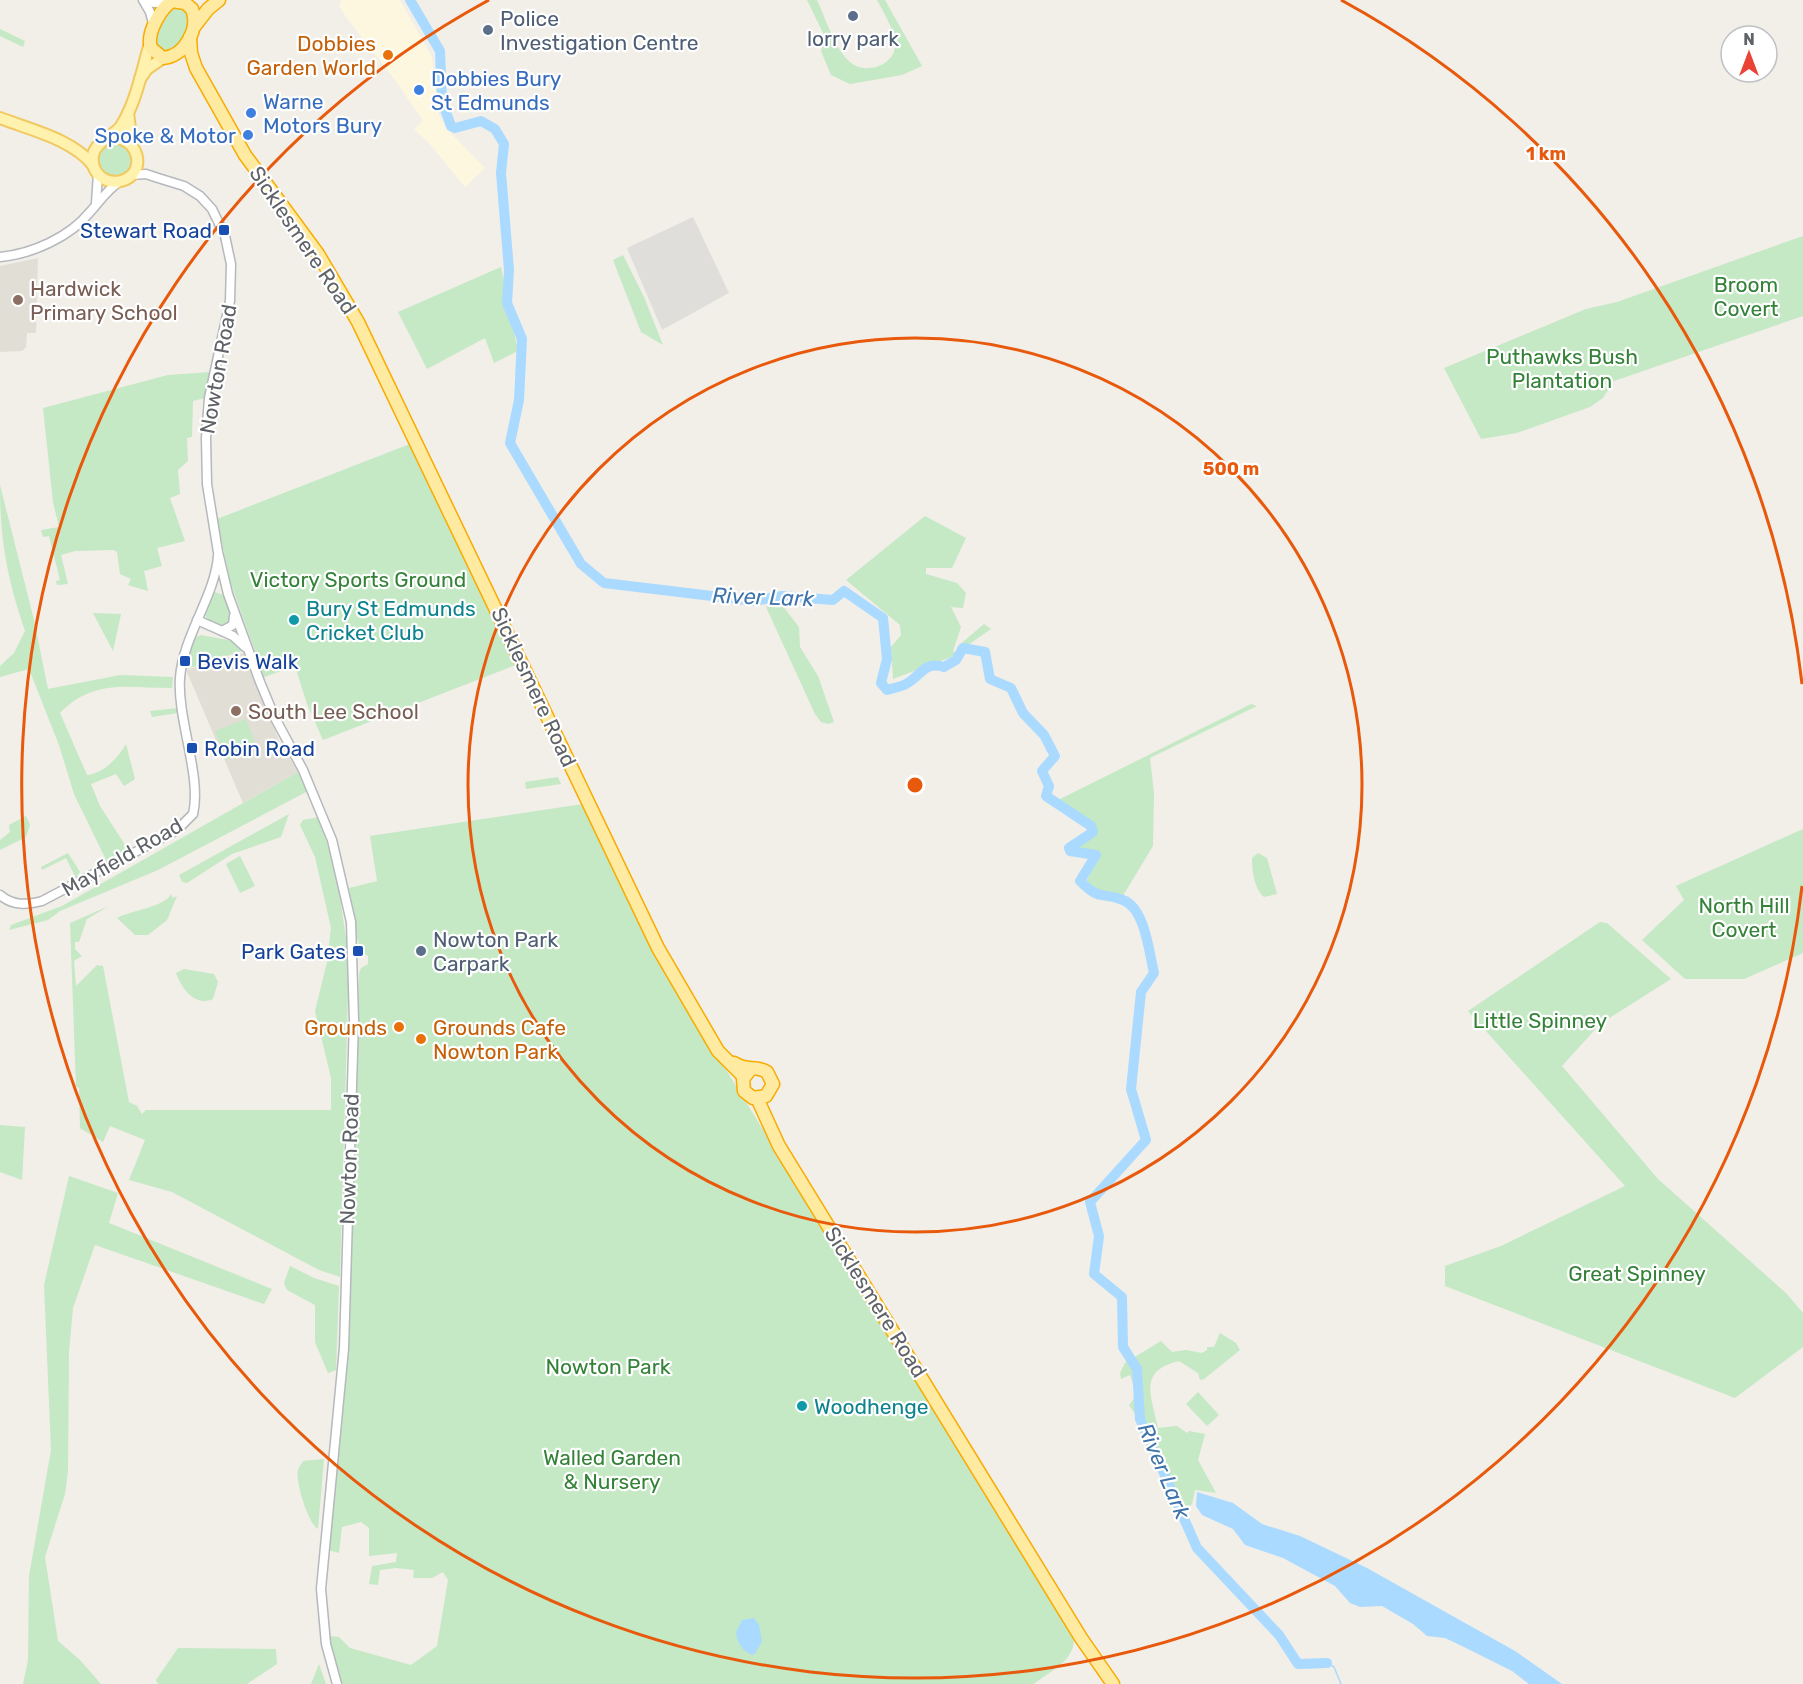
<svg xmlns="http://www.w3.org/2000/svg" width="1803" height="1684" font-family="Rubik,sans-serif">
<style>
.commercial{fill:#fef7e0}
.industrial{fill:#e0deda}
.education{fill:#e1ded6}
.green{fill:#c5e8c5}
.water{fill:#aadaff}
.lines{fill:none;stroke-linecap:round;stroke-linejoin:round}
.stream{stroke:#aadaff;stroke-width:1.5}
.river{stroke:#aadaff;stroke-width:10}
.tertiary-casing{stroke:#b5b8bc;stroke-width:11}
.primary-casing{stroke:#f2c960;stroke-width:14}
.trunk-casing{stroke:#f9ab00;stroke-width:15}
.tertiary{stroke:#fff;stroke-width:8}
.primary{stroke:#fff2af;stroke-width:10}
.trunk{stroke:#feeaa1;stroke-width:12}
.ring{fill:none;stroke:#e8590c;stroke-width:3}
.service-dot{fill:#5c6f8a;stroke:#fff;stroke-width:2}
.food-dot{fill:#e8710a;stroke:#fff;stroke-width:2}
.shop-dot{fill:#3f7fe0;stroke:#fff;stroke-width:2}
.transit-dot{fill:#1a4fb4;stroke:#fff;stroke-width:2}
.education-dot{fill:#8d6e63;stroke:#fff;stroke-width:2}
.culture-dot{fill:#0f9aa8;stroke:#fff;stroke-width:2}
.labels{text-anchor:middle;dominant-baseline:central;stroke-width:4.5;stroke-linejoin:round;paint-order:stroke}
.service-label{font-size:21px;fill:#4e5e75;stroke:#fff;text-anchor:start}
.food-label{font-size:21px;fill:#c56008;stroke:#fff;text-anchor:end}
.shop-label{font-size:21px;fill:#366cbe;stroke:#fff;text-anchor:start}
.transit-label{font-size:21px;fill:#164399;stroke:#fff;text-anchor:end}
.street-label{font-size:21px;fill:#5f6368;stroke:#fff}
.park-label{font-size:21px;fill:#348238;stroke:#fff}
.education-label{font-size:21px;fill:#785e54;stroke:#fff;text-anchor:start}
.culture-label{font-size:21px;fill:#0d838f;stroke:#fff;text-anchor:start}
.water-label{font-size:22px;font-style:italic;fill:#4174aa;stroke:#fff}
.centre{fill:#e8590c;stroke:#fff;stroke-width:3}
.ring-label{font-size:18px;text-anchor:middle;font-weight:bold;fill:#e8590c;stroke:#fff;stroke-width:4.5;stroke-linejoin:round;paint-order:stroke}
</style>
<rect width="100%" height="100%" fill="#f1efe8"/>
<path class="commercial" d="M342 0H400L432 57 438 113 445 127 485 168 465 187 429 143 414 129 423 121 398 84 346 17 339 6Z"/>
<path class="industrial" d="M693 217 729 293 662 330 627 248Z"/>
<g class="education">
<path d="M38 258 36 333H27L26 347 22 351 0 352V266Z"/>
<path d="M246 652 279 741 298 772 243 803 186 670Z"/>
</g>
<g class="green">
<path d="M807 0H817C826 19 834 48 850 62 865 76 897 65 895 43 894 29 884 13 877 0H885L922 66 902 75 850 84 831 75 821 51 825 37Z"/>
<path d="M183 5 192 21C184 36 173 65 155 43L157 31 169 8Z"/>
<path d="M0 29 25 41 23 47 0 36Z"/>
<circle cx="115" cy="160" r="17"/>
<path d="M1803 236V316L1614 381 1603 398 1590 407 1517 433 1481 439 1444 368 1586 309 1617 302Z"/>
<path d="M623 255 644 297 663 345 641 332 613 260Z"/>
<path d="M501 267 518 351 494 363 485 338 427 369 398 312Z"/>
<path d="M211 372 205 398 193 401 192 437 187 438 188 461 178 470 180 494 170 498 185 541 157 548 162 566 144 571 148 591 128 585 131 579 120 574 117 552 114 550 75 551 61 555 68 584 57 585 56 581 60 580 49 536 43 537 41 530 59 527 53 502 43 408 168 375Z"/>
<path d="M410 444 463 549 516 665 323 740 307 704 295 666 264 677 230 581 217 519Z"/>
<path d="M0 485 34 620 48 689 120 675 173 677 172 688C129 688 94 678 60 713L87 775C104 773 117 759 126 744L135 779 124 786 116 774 91 784 100 806 131 854 109 866 74 794 59 745 29 669 0 677V666L14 653 25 631C7 577 0 541 0 485Z"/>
<path d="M925 516 966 538 952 568H926V574L957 583 966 593 963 608 951 607 961 627 953 651 955 653 959 651 957 647 984 624 991 629 951 657 893 679 891 647 901 635 900 625 846 580Z"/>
<path d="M215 592 224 595 232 616 230 622 222 626 208 620 205 615 211 595Z"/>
<path d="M777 603 782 605 799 627 800 647 818 676 834 722 828 724 821 722 815 714 766 607Z"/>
<path d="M93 613 121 614 113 651Z"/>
<path d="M201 635 233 641 245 650 187 669V657L194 638Z"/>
<path d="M1251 704 1257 706 1150 758 1154 793 1153 846 1121 899 1108 897 1087 888 1086 882 1097 860 1092 853 1080 852 1074 847 1094 836 1095 826 1073 810 1061 808 1054 802Z"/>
<path d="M178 708V713L152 717 150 711Z"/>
<path d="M246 719 257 748 226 760 215 731Z"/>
<path d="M298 772 308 791 158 870 60 911 48 920 9 930 11 925 62 906Z"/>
<path d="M558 777 561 784 526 789 525 782Z"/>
<path d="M583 804 712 1047 1072 1630C1081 1658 1053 1669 1034 1684H340L330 1636 339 1637 350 1648 411 1665 437 1646 448 1580 443 1572 432 1578H413L414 1570 396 1568 380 1570 378 1585 369 1584 372 1566 396 1562 397 1553 369 1556V1528L361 1522 342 1527 339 1553 328 1550 349 1346 359 974 361 968 368 964V956C354 950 352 904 349 888L377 881 370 836Z"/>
<path d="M289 814 281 837 232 854 187 883 182 882 179 875Z"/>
<path d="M26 816 30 825 26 837 0 850V840L10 832 9 825Z"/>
<path d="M319 817 337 876 349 960 340 1277 319 1270 172 1192 129 1180 145 1140 110 1126 103 1142 80 1128 79 1088 76 1086 70 923 109 906 87 919 79 942H75V949L82 956 74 961 76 986 97 965 103 966 129 1102 137 1106 142 1114 146 1110H331V1078L315 1011 327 962 331 928 315 857 300 825 303 820Z"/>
<path d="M1803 829V953L1744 979H1685L1642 940 1684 900 1676 886Z"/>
<path d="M68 853 80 872 76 878 66 858 42 870 41 867Z"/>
<path d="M1258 853 1267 858 1277 894 1264 897C1254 889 1252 870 1252 858Z"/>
<path d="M240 856 255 886 240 893 226 864Z"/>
<path d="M171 894 173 898 177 896 167 920 148 935H135L117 918C132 910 165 907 171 894Z"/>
<path d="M1600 922 1607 923 1671 979 1600 1024 1562 1066 1658 1179 1786 1293 1803 1313V1347L1735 1398 1445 1286V1266L1501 1246 1625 1186 1468 1011Z"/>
<path d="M184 969 214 974 218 982 213 999C195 1007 182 989 176 973Z"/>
<path d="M0 1125 25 1127 22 1180 0 1172Z"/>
<path d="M69 1176 118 1193 109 1223 272 1289 264 1304 95 1245 73 1308 69 1352 68 1471 65 1494 45 1557 58 1641 80 1660 101 1684H23L28 1660 29 1576 51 1450 44 1285Z"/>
<path d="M290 1266 314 1278 339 1286 336 1370 328 1373 315 1342V1305L287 1290 284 1283Z"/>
<path d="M1220 1333 1236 1343 1240 1350 1204 1379 1200 1380 1198 1373 1179 1361C1137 1371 1152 1396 1158 1428L1177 1426 1187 1433 1189 1431 1205 1434 1198 1460 1216 1493 1195 1490 1192 1504 1186 1510 1138 1428V1418L1129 1405 1137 1395 1130 1375 1121 1379 1120 1373 1125 1363 1161 1341 1172 1352 1186 1350 1202 1353 1207 1350V1347H1214Z"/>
<path d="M1198 1392 1219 1415 1207 1426 1186 1404Z"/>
<path d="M324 1459 318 1529C308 1523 295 1481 298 1470 299 1466 302 1464 303 1461Z"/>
<path d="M178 1648 276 1649 277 1664 247 1684H158L156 1680Z"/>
<path d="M319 1664 326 1684H311Z"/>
</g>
<g class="water">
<path d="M1197 1492 1233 1503 1262 1524 1300 1536 1367 1568 1515 1651 1562 1684H1529L1512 1671 1464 1647 1445 1638 1427 1636 1413 1624 1382 1606 1360 1607 1350 1603 1335 1586 1283 1558 1245 1545 1233 1529 1202 1515 1196 1506Z"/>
<path d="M754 1618 759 1625 762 1642 754 1655C743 1653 737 1643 736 1632L742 1620Z"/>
</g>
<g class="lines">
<path class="stream" d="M1327 1663 1334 1667 1341 1684"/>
<path class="river" d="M410 0 440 51 442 101 451 126 455 128 481 121 495 129 504 144 501 173 509 270 507 303 522 339 519 400 510 443 581 564 604 583 754 601 782 596 833 600 844 591 883 618 887 659 881 683 887 690C893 688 901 687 906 684 922 675 924 661 944 667L956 660 963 648 985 652 990 679 1011 688 1023 713 1044 735 1055 756 1042 771 1049 786 1046 796 1091 826 1093 832 1069 848 1070 851 1096 855 1080 881C1101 902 1100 891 1123 900 1145 908 1149 952 1154 973L1141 992 1131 1089 1146 1140 1090 1202 1099 1236 1094 1274 1122 1297 1123 1347 1137 1369 1140 1419 1197 1548 1279 1635 1298 1664 1327 1663"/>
<defs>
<g id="tertiary">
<path d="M143 0 150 12 154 27"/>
<path d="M145 2 167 4"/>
<path d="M131 175 146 174 158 178 184 186 200 196 212 209 225 236 231 264 230 301 209 398 206 438 207 484 218 552 228 594 260 682 275 718 303 770 332 840 351 922 354 1020 344 1348 321 1589 326 1644 337 1684"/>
<path d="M96 203 98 174"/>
<path d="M0 257C32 254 70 237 90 212 100 201 106 191 119 182"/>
<path d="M197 620 222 631 233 625 234 616"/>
<path d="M222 631 233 636 245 647"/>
<path d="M0 895C13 906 27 905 42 901L177 830 193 814C202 777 177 719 180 678 183 636 215 596 218 556"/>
</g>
<g id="primary">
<path d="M140 79 147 69 163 58"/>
<path d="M128 113 132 144"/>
<path d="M0 118C31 130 72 139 93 165"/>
<path d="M106 138C139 132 149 174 121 181 105 185 90 172 93 155 96 141 113 137 121 126 136 103 142 70 150 43"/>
</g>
<g id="trunk">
<path d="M172 1 185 3 192 9C200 29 184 57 163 58L151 48C146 33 161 7 174 0"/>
<path d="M194 27 208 9 219 0"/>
<path d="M190 37 191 53 196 68 245 155 318 254 358 322 658 948 718 1051 744 1077"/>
<path d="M734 1063C747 1072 756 1065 767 1072L773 1084 766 1096 753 1098 744 1091 743 1079 750 1070"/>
<path d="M757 1098 779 1146 1081 1638 1113 1684"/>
</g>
</defs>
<use href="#tertiary" class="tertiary-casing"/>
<use href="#primary" class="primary-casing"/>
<use href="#trunk" class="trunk-casing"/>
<use href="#tertiary" class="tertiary"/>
<use href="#primary" class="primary"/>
<use href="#trunk" class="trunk"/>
</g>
<g class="ring">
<circle cx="915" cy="785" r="447"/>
<path d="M1802 886A893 893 0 1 1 489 0M1341 0A893 893 0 0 1 1802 684"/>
</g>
<g class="service-dot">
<circle cx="853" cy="16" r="6"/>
<circle cx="488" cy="30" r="6"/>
<circle cx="421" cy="951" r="6"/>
</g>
<g class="food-dot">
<circle cx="388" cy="55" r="6"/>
<circle cx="399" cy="1027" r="6"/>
<circle cx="421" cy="1039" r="6"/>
</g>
<g class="shop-dot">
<circle cx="419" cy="90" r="6"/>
<circle cx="251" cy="113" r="6"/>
<circle cx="248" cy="135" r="6"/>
</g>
<g class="transit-dot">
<rect x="218" y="224" width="12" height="12" rx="3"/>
<rect x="179" y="655" width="12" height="12" rx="3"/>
<rect x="186" y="742" width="12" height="12" rx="3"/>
<rect x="352" y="945" width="12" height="12" rx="3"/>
</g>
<g class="education-dot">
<circle cx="18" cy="300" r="6"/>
<circle cx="236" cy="711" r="6"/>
</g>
<g class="culture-dot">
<circle cx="294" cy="620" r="6"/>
<circle cx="802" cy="1406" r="6"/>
</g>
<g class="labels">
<g class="service-label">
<text x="500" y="18">Police<tspan x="500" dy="24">Investigation Centre</tspan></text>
<text x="853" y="38" text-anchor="middle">lorry park</text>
<text x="433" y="939">Nowton Park<tspan x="433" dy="24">Carpark</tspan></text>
</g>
<g class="food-label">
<text x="376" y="43">Dobbies<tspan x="376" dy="24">Garden World</tspan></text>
<text x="387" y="1027">Grounds</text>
<text x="433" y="1027" text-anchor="start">Grounds Cafe<tspan x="433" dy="24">Nowton Park</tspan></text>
</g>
<g class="shop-label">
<text x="431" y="78">Dobbies Bury<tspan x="431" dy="24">St Edmunds</tspan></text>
<text x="263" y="101">Warne<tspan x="263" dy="24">Motors Bury</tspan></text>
<text x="236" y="135" text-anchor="end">Spoke &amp; Motor</text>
</g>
<g class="transit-label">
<text x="212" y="230">Stewart Road</text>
<text x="197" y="661" text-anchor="start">Bevis Walk</text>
<text x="204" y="748" text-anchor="start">Robin Road</text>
<text x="346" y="951">Park Gates</text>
</g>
<g class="street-label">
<text transform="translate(303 240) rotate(56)">Sicklesmere Road</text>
<text transform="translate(218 369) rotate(-80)">Nowton Road</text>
<text transform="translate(534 687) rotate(65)">Sicklesmere Road</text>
<text transform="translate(122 857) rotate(-30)">Mayfield Road</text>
<text transform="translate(349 1159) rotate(-88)">Nowton Road</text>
<text transform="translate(876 1302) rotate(58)">Sicklesmere Road</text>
</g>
<g class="park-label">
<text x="1746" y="284">Broom<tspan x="1746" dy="24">Covert</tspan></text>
<text x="1562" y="356">Puthawks Bush<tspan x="1562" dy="24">Plantation</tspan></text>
<text x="358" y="579">Victory Sports Ground</text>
<text x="1744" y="905">North Hill<tspan x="1744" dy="24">Covert</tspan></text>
<text x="1540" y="1020">Little Spinney</text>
<text x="1637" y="1273">Great Spinney</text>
<text x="608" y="1366">Nowton Park</text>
<text x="612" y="1457">Walled Garden<tspan x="612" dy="24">&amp; Nursery</tspan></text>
</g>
<g class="education-label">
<text x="30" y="288">Hardwick<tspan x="30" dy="24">Primary School</tspan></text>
<text x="248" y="711">South Lee School</text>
</g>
<g class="culture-label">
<text x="306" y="608">Bury St Edmunds<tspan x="306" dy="24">Cricket Club</tspan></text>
<text x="814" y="1406">Woodhenge</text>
</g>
<g class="water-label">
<text transform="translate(763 597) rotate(2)">River Lark</text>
<text transform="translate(1164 1471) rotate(67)">River Lark</text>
</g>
</g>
<circle cx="915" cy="785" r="9" class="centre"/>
<g class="ring-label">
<text x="1546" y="160">1 km</text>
<text x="1231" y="475">500 m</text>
</g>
<g transform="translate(1749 54)"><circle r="28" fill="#ffffff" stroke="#bfc1c3" stroke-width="1.5"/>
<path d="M0-4.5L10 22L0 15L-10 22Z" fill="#ea4335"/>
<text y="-9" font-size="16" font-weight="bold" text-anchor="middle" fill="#5f6368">N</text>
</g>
</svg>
